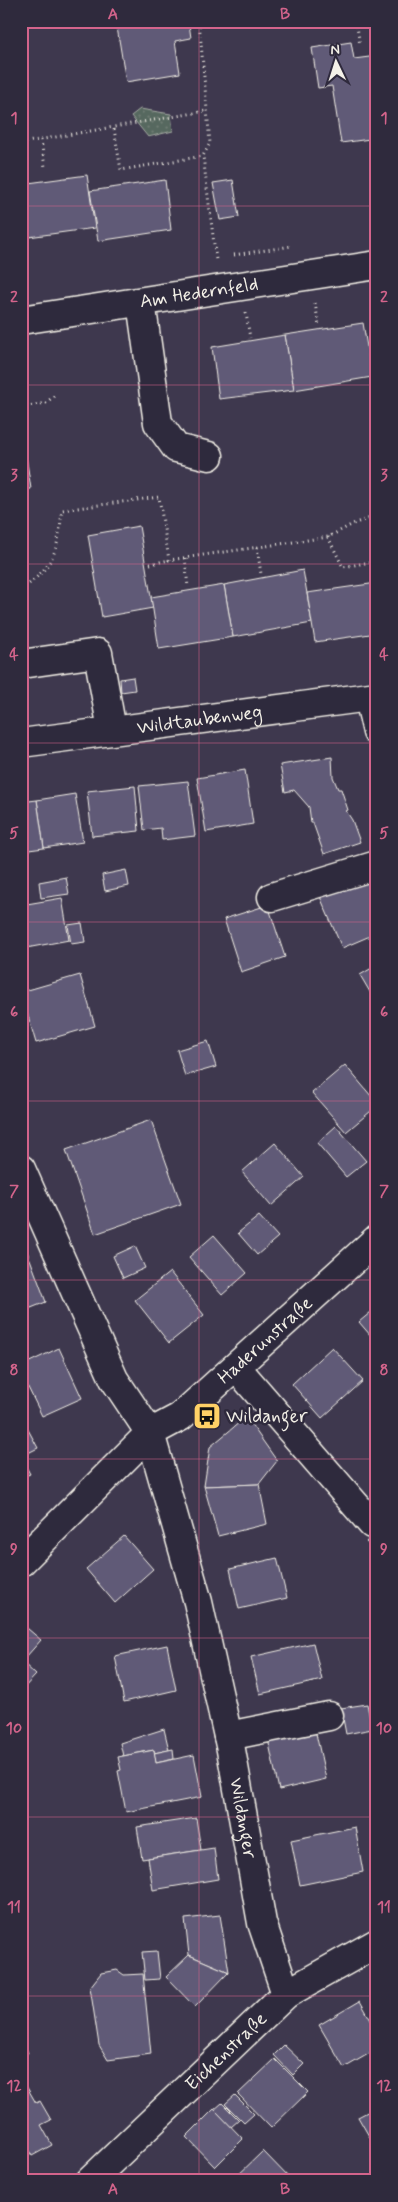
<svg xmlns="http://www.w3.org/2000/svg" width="398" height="2202" font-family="Mynerve,sans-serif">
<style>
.grass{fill:url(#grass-dots);stroke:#a6aca4}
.building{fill:#605a77;stroke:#f4f1e8}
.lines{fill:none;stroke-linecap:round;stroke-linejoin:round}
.minor-casing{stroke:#f4f1e8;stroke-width:31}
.path{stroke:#f4f1e8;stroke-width:3;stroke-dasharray:1 4;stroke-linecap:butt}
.minor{stroke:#2f2a3d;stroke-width:28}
.grid{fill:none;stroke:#d4648c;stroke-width:1;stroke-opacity:0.55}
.labels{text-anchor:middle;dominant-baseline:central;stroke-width:5;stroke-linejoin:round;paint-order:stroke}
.street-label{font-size:19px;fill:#f4f1e8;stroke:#2f2a3d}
.poi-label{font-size:19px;fill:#f4f1e8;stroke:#2f2a3d;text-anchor:start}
.neatline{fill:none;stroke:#d4648c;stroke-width:2}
.grid-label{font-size:16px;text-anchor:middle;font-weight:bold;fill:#d4648c}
</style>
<defs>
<pattern id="grass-dots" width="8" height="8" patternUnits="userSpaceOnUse" patternTransform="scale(1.25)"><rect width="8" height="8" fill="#57685f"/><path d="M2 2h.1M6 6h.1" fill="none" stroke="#707e76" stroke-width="1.8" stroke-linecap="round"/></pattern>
</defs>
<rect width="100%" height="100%" fill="#3e384e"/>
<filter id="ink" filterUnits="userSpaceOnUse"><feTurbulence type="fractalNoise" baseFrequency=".02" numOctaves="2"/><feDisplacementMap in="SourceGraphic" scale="10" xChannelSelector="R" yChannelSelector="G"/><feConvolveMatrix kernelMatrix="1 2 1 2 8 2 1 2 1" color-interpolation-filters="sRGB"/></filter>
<g filter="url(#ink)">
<path class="grass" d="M140 109 171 114 173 131 148 137 131 116Z"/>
<g class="building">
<path d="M116 21H170L171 26 189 24 191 38 175 41 180 73 126 82Z"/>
<path d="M351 42 354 59 377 56V138L341 143 332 86 318 88 312 48Z"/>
<path d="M87 175 95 228 21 238V184Z"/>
<path d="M165 180 171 230 98 241 90 191Z"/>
<path d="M233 180 239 217 220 220 213 183Z"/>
<path d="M363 323 372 377 294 390 285 335Z"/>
<path d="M285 335 294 390 219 399 212 347Z"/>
<path d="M24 442 31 489 21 490V443Z"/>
<path d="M139 526 153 608 102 617 88 535Z"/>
<path d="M303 570 312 623 233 637 224 585Z"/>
<path d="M377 583V633L315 642 307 593Z"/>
<path d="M224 585 233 637 159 649 151 597Z"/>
<path d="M133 677 135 690 121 692 120 679Z"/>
<path d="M332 757 333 777 338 789H341L348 810 346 811 352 820 360 842 324 854 313 823H311L309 807 294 790 285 792 280 765Z"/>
<path d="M245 770 253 824 206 832 197 778Z"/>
<path d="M188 781 195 836 162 840 161 828 144 830 139 786Z"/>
<path d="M135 786 139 831 92 836 87 791Z"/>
<path d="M75 794 83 842 44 848 37 800Z"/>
<path d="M37 800 44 848 21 851V802Z"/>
<path d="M126 870 129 886 105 891 102 875Z"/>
<path d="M377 873V933L342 948 318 892Z"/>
<path d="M66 877 69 894 41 898 39 882Z"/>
<path d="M62 898 69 940 21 949V905Z"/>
<path d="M268 905 285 957 241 972 224 919Z"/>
<path d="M82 923 85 942 71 944 68 925Z"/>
<path d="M377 965V1004L360 975Z"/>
<path d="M80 975 95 1026 36 1043 21 992Z"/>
<path d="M208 1041 216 1067 185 1076 177 1050Z"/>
<path d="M345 1065 377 1103V1106L346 1132 312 1093Z"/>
<path d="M151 1120 181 1204 95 1234 66 1150Z"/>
<path d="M336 1126 366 1161 346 1177 317 1143Z"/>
<path d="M275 1143 304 1177 271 1206 242 1172Z"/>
<path d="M259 1216 278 1237 257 1255 238 1233Z"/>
<path d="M214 1235 247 1273 222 1295 189 1257Z"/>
<path d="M135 1246 145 1268 123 1278 113 1256Z"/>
<path d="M27 1251 46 1302 21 1312V1254Z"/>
<path d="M170 1272 204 1315 169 1343 135 1300Z"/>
<path d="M377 1307V1343L359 1322Z"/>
<path d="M332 1347 363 1381 322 1418 292 1384Z"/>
<path d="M59 1348 82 1398 42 1416 21 1373V1366Z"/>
<path d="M246 1417 277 1461 259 1484 204 1486 210 1447Z"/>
<path d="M25 1424 38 1448 26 1454 21 1446V1426Z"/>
<path d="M21 1457 30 1474 21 1478Z"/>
<path d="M259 1484 267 1524 218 1536 204 1486Z"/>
<path d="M377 1530V1552L366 1542Z"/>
<path d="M124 1536 153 1569 115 1603 86 1569Z"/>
<path d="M277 1558 287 1598 239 1609 230 1569Z"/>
<path d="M21 1623 41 1640 26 1657 21 1653Z"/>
<path d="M313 1643 322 1680 260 1694 251 1657Z"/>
<path d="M167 1645 176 1690 124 1702 115 1656Z"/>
<path d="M21 1661 36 1675 21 1691Z"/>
<path d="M367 1704 372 1729 346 1734 341 1708Z"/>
<path d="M164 1729 169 1750 154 1753V1750L123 1756 120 1743Z"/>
<path d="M315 1729 326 1779 279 1790 268 1739Z"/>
<path d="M173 1749 174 1759 156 1763 154 1753Z"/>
<path d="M154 1750 156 1763 194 1755 202 1797 126 1812 118 1771 121 1770 118 1757Z"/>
<path d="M196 1818 201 1850 142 1859 137 1827Z"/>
<path d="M355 1827 363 1872 300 1885 291 1840Z"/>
<path d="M214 1848 218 1879 153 1890 148 1858Z"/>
<path d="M220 1915 229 1972 189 1955 185 1919Z"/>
<path d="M157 1951 160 1979 145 1980 142 1952Z"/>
<path d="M189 1955 229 1972 195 2007 166 1977Z"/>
<path d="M117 1970 124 1975 143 1974 151 2054 108 2060 99 2045 90 1987 101 1973Z"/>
<path d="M360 2001 377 2031V2049L344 2068 319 2025Z"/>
<path d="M21 2035 28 2053 21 2056Z"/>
<path d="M284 2045 304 2064 293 2075 274 2055Z"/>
<path d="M275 2059 308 2092 271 2128 238 2094Z"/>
<path d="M21 2077 36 2103 40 2101 51 2120 41 2125 52 2145 32 2156 23 2140 21 2141Z"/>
<path d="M235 2095 254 2114 244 2123 225 2104Z"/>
<path d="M222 2103 239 2120 231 2127 214 2110Z"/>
<path d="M377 2107V2150L358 2117Z"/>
<path d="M214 2109 243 2139 215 2167 186 2137Z"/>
<path d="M263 2151 292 2181H232Z"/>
</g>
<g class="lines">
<defs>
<g id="minor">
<path d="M141 302 158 423 176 448 209 456"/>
<path id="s1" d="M21 320 377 265"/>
<path d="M21 664 98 653 112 730"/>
<path d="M369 698 377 732"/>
<path id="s2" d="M21 743 377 696"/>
<path d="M272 897 377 865"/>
<path id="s3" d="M21 1169 114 1379 150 1433 198 1602 231 1750 262 1923 286 1994"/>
<path d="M236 1367 372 1524"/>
<path id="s4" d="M21 1562 150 1433 180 1417 377 1239"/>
<path d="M228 1736 329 1716"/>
<path id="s5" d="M90 2181 286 1994 377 1943"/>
</g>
</defs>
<use href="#minor" class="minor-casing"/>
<g class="path">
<path d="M199 21 210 143 203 156 216 260"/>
<path d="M356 21 360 45"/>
<path d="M114 129 121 170 203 156"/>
<path d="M41 140 45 167"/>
<path d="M21 143 206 111"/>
<path d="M234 255 292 246"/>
<path d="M373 296 377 317"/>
<path d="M315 303 319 326"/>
<path d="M246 313 250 338"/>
<path d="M21 407 46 403 55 395"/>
<path d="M328 537 343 567 377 561"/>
<path d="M257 547 261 574"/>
<path d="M185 558 188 587"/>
<path d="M150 564 169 560"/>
<path d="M21 590C55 565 58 551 62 510L159 497 169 560 328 537 355 523 377 516"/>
</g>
<use href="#minor" class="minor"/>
</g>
</g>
<path class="grid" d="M199 21V2181M21 206H377M21 385H377M21 564H377M21 743H377M21 922H377M21 1101H377M21 1280H377M21 1459H377M21 1638H377M21 1817H377M21 1996H377"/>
<defs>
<symbol id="bus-square" viewBox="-11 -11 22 22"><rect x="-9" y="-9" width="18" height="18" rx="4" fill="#ffd166" stroke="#2f2a3d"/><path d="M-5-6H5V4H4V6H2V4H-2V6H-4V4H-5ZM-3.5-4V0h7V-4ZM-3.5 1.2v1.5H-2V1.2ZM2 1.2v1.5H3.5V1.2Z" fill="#111"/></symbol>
</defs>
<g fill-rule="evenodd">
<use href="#bus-square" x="191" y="1400" width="32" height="32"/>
</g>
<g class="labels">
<g class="street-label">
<text stroke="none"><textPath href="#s1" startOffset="180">Am Hedernfeld</textPath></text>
<text stroke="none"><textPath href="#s2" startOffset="180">Wildtaubenweg</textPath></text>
<text stroke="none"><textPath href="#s4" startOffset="331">Haderunstraße</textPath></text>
<text stroke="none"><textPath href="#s3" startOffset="691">Wildanger</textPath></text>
<text stroke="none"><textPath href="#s5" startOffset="188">Eichenstraße</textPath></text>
</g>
<g class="poi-label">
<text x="226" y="1416">Wildanger</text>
</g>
</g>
<rect width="398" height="2202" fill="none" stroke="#2f2a3d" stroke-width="55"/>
<g transform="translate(336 62) rotate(356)" stroke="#2f2a3d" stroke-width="4" paint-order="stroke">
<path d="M0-4L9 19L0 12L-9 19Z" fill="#f4f1e8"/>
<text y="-8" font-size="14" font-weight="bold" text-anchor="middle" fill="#f4f1e8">N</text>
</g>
<rect x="28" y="28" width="342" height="2146" class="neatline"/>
<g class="grid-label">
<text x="113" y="19">A</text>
<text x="285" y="19">B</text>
<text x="14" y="123">1</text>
<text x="384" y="123">1</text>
<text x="14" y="302">2</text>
<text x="384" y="302">2</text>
<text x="14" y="480">3</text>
<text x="384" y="480">3</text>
<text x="14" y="659">4</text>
<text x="384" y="659">4</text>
<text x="14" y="838">5</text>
<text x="384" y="838">5</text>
<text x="14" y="1017">6</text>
<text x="384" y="1017">6</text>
<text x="14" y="1196">7</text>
<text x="384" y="1196">7</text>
<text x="14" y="1375">8</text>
<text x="384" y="1375">8</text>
<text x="14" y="1554">9</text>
<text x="384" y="1554">9</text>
<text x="14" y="1733">10</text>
<text x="384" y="1733">10</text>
<text x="14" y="1912">11</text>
<text x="384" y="1912">11</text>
<text x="14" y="2091">12</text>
<text x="384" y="2091">12</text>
<text x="113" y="2194">A</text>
<text x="285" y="2194">B</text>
</g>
</svg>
